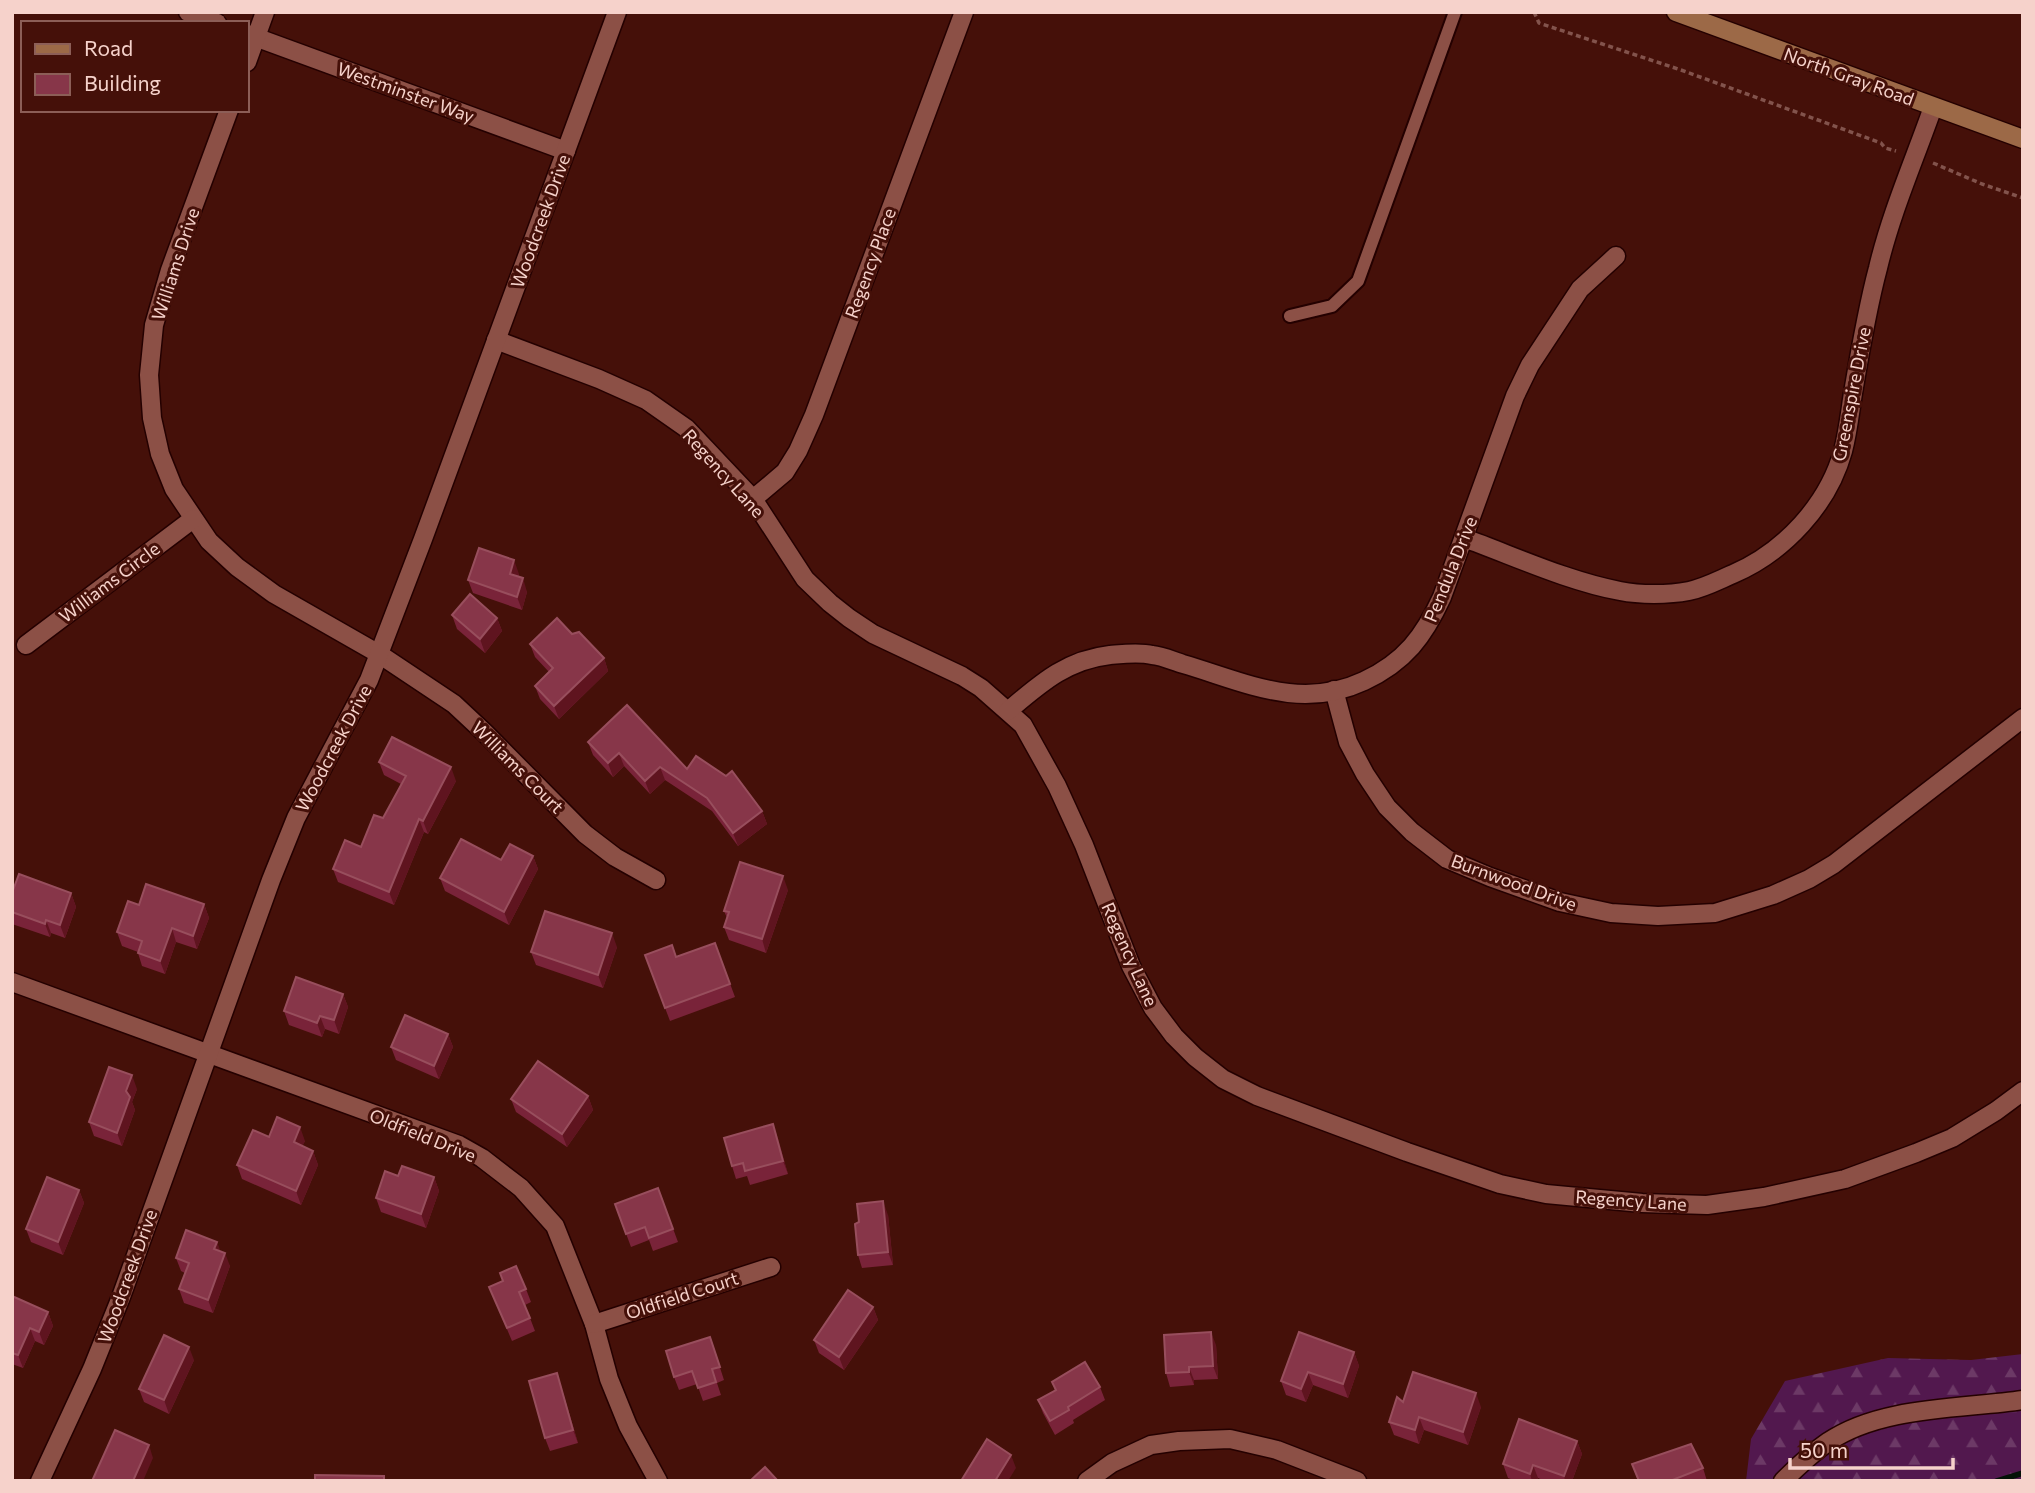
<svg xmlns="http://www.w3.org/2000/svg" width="2035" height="1493" font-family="Commissioner,sans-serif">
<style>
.forest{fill:url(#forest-firs)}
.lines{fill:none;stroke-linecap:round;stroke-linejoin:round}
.stream{stroke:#041207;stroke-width:6}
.lane-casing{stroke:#240000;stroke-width:16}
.street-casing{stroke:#240000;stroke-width:21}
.secondary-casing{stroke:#240000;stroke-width:21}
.path{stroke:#82534c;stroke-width:3.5;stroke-dasharray:5 3.5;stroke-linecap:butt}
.lane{stroke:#8c5046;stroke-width:12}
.street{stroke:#8c5046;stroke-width:18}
.secondary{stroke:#9c6947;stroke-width:18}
.wall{fill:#792339}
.shaded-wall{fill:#5f141f}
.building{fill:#873649;stroke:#984e5d;stroke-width:2}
.labels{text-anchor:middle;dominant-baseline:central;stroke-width:6;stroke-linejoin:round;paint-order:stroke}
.street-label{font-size:18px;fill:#f6d2cb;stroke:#451009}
</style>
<defs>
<pattern id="forest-firs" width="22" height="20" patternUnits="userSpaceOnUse" patternTransform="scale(1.75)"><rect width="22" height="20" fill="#52184e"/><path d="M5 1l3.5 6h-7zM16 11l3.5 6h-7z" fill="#6c3966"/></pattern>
</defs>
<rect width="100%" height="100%" fill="#451009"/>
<path class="forest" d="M2023 1354V1481H1746L1751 1439 1785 1381 1888 1358 1971 1360Z"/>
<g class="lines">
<path class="stream" d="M1997 1481 2023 1473"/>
<defs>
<path id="lane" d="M1290 316 1332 306 1358 281 1455 12"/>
<g id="street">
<path d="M188 12 217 23"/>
<path d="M247 34 566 151"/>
<path d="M247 62 265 12"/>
<path d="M229 110 170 270 154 325 149 375 152 418 160 454 174 489 209 541 237 567 274 594 379 654 454 704 485 733 585 834 615 857 656 880"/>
<path d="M496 340 599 379 646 400 686 428 753 499 805 579 830 603 849 618 873 634 962 676 981 688 1023 725 1057 786 1084 845 1131 966 1153 1008 1174 1036 1195 1057 1223 1079 1257 1096 1407 1152 1500 1184 1546 1194 1642 1203 1707 1205 1764 1197 1845 1179 1916 1153 1952 1138 1996 1111 2023 1091"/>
<path d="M753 499 785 472 798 451 814 415 964 12"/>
<path d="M1464 538C1514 556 1567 581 1620 591 1640 595 1668 595 1689 591 1704 588 1719 580 1733 574 1784 552 1828 505 1843 451 1848 432 1850 412 1853 393 1860 351 1867 309 1878 268 1891 213 1914 161 1933 107"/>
<path d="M26 645 193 519"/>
<path d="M1334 690 1348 742 1365 774 1387 807 1412 832 1447 859 1490 877 1560 902 1611 913 1658 916 1715 913 1773 895 1809 879 1834 864 2023 718"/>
<path d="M1008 711C1040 684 1066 660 1110 655 1123 654 1139 652 1152 655 1163 656 1173 661 1183 664 1245 682 1300 711 1364 681 1405 662 1424 636 1442 597L1515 396 1530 365 1580 289 1616 256"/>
<path d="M12 982 459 1145 482 1158 521 1188 555 1226 594 1324 609 1379 628 1426 658 1481"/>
<path d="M594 1324 771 1267"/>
<path d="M40 1481 92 1369 121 1297 271 880 296 818 369 680 423 539 617 12"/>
<path d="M1087 1481 1112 1463 1151 1445 1179 1441 1230 1439 1277 1450 1357 1481"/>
<path d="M1783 1481C1797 1467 1812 1453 1828 1442 1881 1406 1961 1409 2023 1400"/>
</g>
<path id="secondary" d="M1676 12 2023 139"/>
</defs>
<use href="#lane" class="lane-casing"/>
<use href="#street" class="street-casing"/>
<use href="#secondary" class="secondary-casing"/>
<g class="path">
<path d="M1534 12 1539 23 1681 70 1881 143 1885 148 1896 151"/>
<path d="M1933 163 1982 184 2023 198"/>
</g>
<use href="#lane" class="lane"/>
<use href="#street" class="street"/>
<use href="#secondary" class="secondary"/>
</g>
<g class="wall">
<path d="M519 574 518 577 527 592 522 610 473 593 468 580Z"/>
<path d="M452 615 497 618 502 631 485 653 457 629Z"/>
<path d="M572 634 604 658 608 671 559 719 540 699 535 686 549 672 535 657 530 644Z"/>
<path d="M588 742 687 769 762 811 767 824 738 846 712 811 665 780 650 794 624 766 613 777 593 755Z"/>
<path d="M379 762 456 781 428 834 424 832 394 905 338 882 333 869 361 847 383 818 401 784 384 775Z"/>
<path d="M533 856 538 869 509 925 445 891 440 878 501 860Z"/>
<path d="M788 890 766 953 729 940 724 927 727 918 724 911Z"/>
<path d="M12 893H71L76 907 65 938 51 933 50 937 12 924Z"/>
<path d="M204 904 209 918 197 949 176 942 165 974 142 966 138 953V952L122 946 117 932 139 905Z"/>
<path d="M715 943 735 997 670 1021 645 955 676 957Z"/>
<path d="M617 947 603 988 536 965 531 952Z"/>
<path d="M343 994 348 1007 339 1034 325 1029 322 1037 289 1025 284 1011Z"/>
<path d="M448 1034 453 1047 439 1079 396 1060 391 1047Z"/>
<path d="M137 1089 132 1102 135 1110 122 1146 94 1136 89 1122Z"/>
<path d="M588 1096 593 1110 567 1147 516 1112 511 1099Z"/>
<path d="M773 1124 788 1174 750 1185 747 1176 736 1179 732 1166Z"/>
<path d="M269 1137 305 1141 302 1146 313 1151 318 1165 301 1205 242 1179 237 1165Z"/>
<path d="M398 1176 434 1177 439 1191 426 1228 381 1212 376 1198Z"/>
<path d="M658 1188 678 1242 653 1251 649 1240 631 1247 615 1204Z"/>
<path d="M79 1190 84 1203 63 1255 31 1242 26 1229Z"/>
<path d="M888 1215 893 1265 862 1268 858 1255Z"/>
<path d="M220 1251 230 1266 213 1313 184 1303 179 1289 185 1273 181 1271 176 1258Z"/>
<path d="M489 1287 526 1289 531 1302 525 1305 535 1331 512 1341Z"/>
<path d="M12 1296 48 1312 53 1326 44 1345 35 1341 23 1368 12 1364Z"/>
<path d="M873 1307 878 1320 844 1370 819 1353 814 1340Z"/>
<path d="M710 1337 724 1380 717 1383 721 1395 703 1401 697 1384 679 1390 674 1377Z"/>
<path d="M1216 1345 1218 1379 1194 1380V1385L1170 1387 1166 1373Z"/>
<path d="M1354 1352 1359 1366 1348 1398 1313 1385 1306 1402 1286 1395 1281 1381Z"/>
<path d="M194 1360 169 1414 144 1402 139 1389Z"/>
<path d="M1052 1382 1100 1387 1105 1400 1073 1420 1074 1423 1055 1435 1043 1413 1038 1400 1055 1390Z"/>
<path d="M561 1386 578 1443 550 1451 545 1438Z"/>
<path d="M1403 1402 1481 1407 1468 1445 1424 1430 1419 1444 1394 1435 1389 1422Z"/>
<path d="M1577 1441 1582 1454 1572 1481H1545L1538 1478 1537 1481H1516L1508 1478 1503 1464Z"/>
<path d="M1632 1464 1703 1468 1707 1481H1638Z"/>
</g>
<g class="shaded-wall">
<path d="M514 560 519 574 515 587 510 574Z"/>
<path d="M523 578 527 592 522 610 517 597Z"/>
<path d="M497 618 502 631 485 653 480 639Z"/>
<path d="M604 658 608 671 559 719 554 706Z"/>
<path d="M619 753 624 766 613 777 608 763Z"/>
<path d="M451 767 456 781 428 834 423 821Z"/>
<path d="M660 767 665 780 650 794 645 781Z"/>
<path d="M762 811 767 824 738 846 733 833Z"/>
<path d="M419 819 424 832 394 905 389 892Z"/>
<path d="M533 856 538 869 509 925 504 912Z"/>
<path d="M783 876 788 890 766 953 762 939Z"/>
<path d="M71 893 76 907 65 938 60 925Z"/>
<path d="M204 904 209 918 197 949 193 936Z"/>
<path d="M46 920 51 933 50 937 45 924Z"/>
<path d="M172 928 176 942 165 974 160 961Z"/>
<path d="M612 933 617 947 603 988 598 975Z"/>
<path d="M343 994 348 1007 339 1034 334 1020Z"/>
<path d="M320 1016 325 1029 322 1037 317 1023Z"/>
<path d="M448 1034 453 1047 439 1079 434 1066Z"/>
<path d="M132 1075 137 1089 132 1102 135 1110 122 1146 117 1133 126 1091Z"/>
<path d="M588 1096 593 1110 567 1147 562 1134Z"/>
<path d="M773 1124 778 1138 788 1174 783 1161Z"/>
<path d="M300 1127 305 1141 298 1156 294 1142Z"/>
<path d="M313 1151 318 1165 301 1205 296 1191Z"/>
<path d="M434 1177 439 1191 426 1228 421 1214Z"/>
<path d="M79 1190 84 1203 63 1255 58 1242Z"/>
<path d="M883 1201 888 1215 893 1265 888 1252Z"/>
<path d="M217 1242 222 1255 214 1249Z"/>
<path d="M225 1253 230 1266 213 1313 208 1300Z"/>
<path d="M873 1307 878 1320 844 1370 839 1357Z"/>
<path d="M48 1312 53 1326 44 1345 39 1332Z"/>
<path d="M30 1328 35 1341 23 1368 18 1355Z"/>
<path d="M1211 1332 1216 1345 1218 1379 1213 1366Z"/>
<path d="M189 1347 194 1360 169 1414 164 1400Z"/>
<path d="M1354 1352 1359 1366 1348 1398 1343 1384Z"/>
<path d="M1189 1367 1194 1380V1385L1189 1372Z"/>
<path d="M1308 1372 1313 1385 1306 1402 1301 1389Z"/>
<path d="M557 1373 561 1386 578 1443 573 1430Z"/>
<path d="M1476 1393 1481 1407 1468 1445 1463 1432Z"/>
<path d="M1419 1417 1424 1430 1419 1444 1415 1430Z"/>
<path d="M1577 1441 1582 1454 1572 1481H1565L1564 1476Z"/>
<path d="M149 1445 153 1458 143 1481H133Z"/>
<path d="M1011 1455 1016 1468 1008 1481H995Z"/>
<path d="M1533 1465 1538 1478 1537 1481H1532L1530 1474Z"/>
</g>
<g class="building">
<path d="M479 548 514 560 510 574 523 578 517 597 468 580Z"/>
<path d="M470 594 497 618 480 639 452 615Z"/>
<path d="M557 618 572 634 579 632 604 658 554 706 535 686 553 668 530 644Z"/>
<path d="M627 705 687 769 696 756 726 776 732 771 762 811 733 833 707 798 660 767 645 781 619 753 608 763 588 742Z"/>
<path d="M392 737 451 767 423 821 419 819 389 892 333 869 345 840 361 847 374 815 383 818 406 776 379 762Z"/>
<path d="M461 839 501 860 510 844 533 856 504 912 440 878Z"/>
<path d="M740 862 783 876 762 939 724 927 729 912 724 911Z"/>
<path d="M19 874 71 893 60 925 46 920 45 924 12 912V893Z"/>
<path d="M146 884 204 904 193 936 172 928 160 961 138 953 142 941 117 932 128 901 139 905Z"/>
<path d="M545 911 612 933 598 975 531 952Z"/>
<path d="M715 943 730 984 665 1008 645 955 672 945 676 957Z"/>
<path d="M296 977 343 994 334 1020 320 1016 317 1023 284 1011Z"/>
<path d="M405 1015 448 1034 434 1066 391 1047Z"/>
<path d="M538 1061 588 1096 562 1134 511 1099Z"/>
<path d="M109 1067 132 1075 126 1091 130 1097 117 1133 89 1122Z"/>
<path d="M277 1117 300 1127 294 1142 313 1151 296 1191 237 1165 253 1130 269 1137Z"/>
<path d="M773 1124 783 1161 745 1171 743 1163 732 1166 724 1138Z"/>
<path d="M402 1166 434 1177 421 1214 376 1198 385 1171 398 1176Z"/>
<path d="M47 1177 79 1190 58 1242 26 1229Z"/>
<path d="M658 1188 673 1229 649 1238 645 1227 626 1234 615 1204Z"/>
<path d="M883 1201 888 1252 858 1255 855 1224 859 1222 857 1204Z"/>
<path d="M186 1230 217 1242 214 1249 225 1253 208 1300 179 1289 189 1263 176 1258Z"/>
<path d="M516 1266 526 1289 519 1292 530 1318 507 1328 489 1287 503 1281 500 1273Z"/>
<path d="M848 1290 873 1307 839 1357 814 1340Z"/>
<path d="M12 1296 48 1312 39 1332 30 1328 18 1355 12 1353Z"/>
<path d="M1211 1332 1213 1366 1189 1367V1372L1166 1373 1164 1335Z"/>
<path d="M1299 1332 1354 1352 1343 1384 1308 1372 1301 1389 1281 1381Z"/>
<path d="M164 1335 189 1347 164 1400 139 1389Z"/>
<path d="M710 1337 720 1367 712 1369 716 1382 698 1388 692 1371 674 1377 666 1351Z"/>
<path d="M1085 1362 1100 1387 1068 1407 1069 1410 1050 1421 1038 1400 1056 1390 1052 1382Z"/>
<path d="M1413 1372 1476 1393 1463 1432 1419 1417 1415 1430 1389 1422 1397 1397 1403 1402Z"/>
<path d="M557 1373 573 1430 545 1438 529 1381Z"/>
<path d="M1519 1419 1577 1441 1564 1476 1533 1465 1530 1474 1503 1464Z"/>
<path d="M115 1430 149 1445 133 1481H92Z"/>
<path d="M987 1439 1011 1455 995 1481H961Z"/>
<path d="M1691 1444 1703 1468 1670 1481H1639L1632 1464Z"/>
<path d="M765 1467 778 1481H750Z"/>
<path d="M315 1475 384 1476V1481H315Z"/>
</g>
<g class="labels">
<g class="street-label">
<text transform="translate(1849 76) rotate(20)">North Gray Road</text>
<text transform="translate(406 92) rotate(20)">Westminster Way</text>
<text transform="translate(540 221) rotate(-70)">Woodcreek Drive</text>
<text transform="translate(870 263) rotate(-70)">Regency Place</text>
<text transform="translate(175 264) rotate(-72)">Williams Drive</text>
<text transform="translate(1851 394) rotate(-79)">Greenspire Drive</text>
<text transform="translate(724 473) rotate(48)">Regency Lane</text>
<text transform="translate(1450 569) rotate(-68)">Pendula Drive</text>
<text transform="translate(109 582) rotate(-37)">Williams Circle</text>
<text transform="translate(333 748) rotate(-62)">Woodcreek Drive</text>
<text transform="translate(518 767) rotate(45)">Williams Court</text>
<text transform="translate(1514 882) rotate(20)">Burnwood Drive</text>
<text transform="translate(1130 954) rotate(66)">Regency Lane</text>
<text transform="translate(423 1135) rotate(22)">Oldfield Drive</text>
<text transform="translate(1631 1200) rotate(4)">Regency Lane</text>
<text transform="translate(127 1276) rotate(-70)">Woodcreek Drive</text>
<text transform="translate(682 1295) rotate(-18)">Oldfield Court</text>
</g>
</g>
<rect width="2035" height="1493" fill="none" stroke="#f6d2cb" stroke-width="28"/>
<rect x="21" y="21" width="228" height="91" fill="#451009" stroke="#8c5e57" stroke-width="2"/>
<rect x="35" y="44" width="35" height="10" fill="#9c6947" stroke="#8c5e57" stroke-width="2"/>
<text x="84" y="56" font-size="21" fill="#f6d2cb">Road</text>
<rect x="35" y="74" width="35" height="21" fill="#873649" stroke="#8c5e57" stroke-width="2"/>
<text x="84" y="91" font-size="21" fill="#f6d2cb">Building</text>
<path d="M1790 1458v10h163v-10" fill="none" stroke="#f6d2cb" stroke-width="3.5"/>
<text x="1800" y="1458" font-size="21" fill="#f6d2cb" stroke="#451009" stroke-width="5" paint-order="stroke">50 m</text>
</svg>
